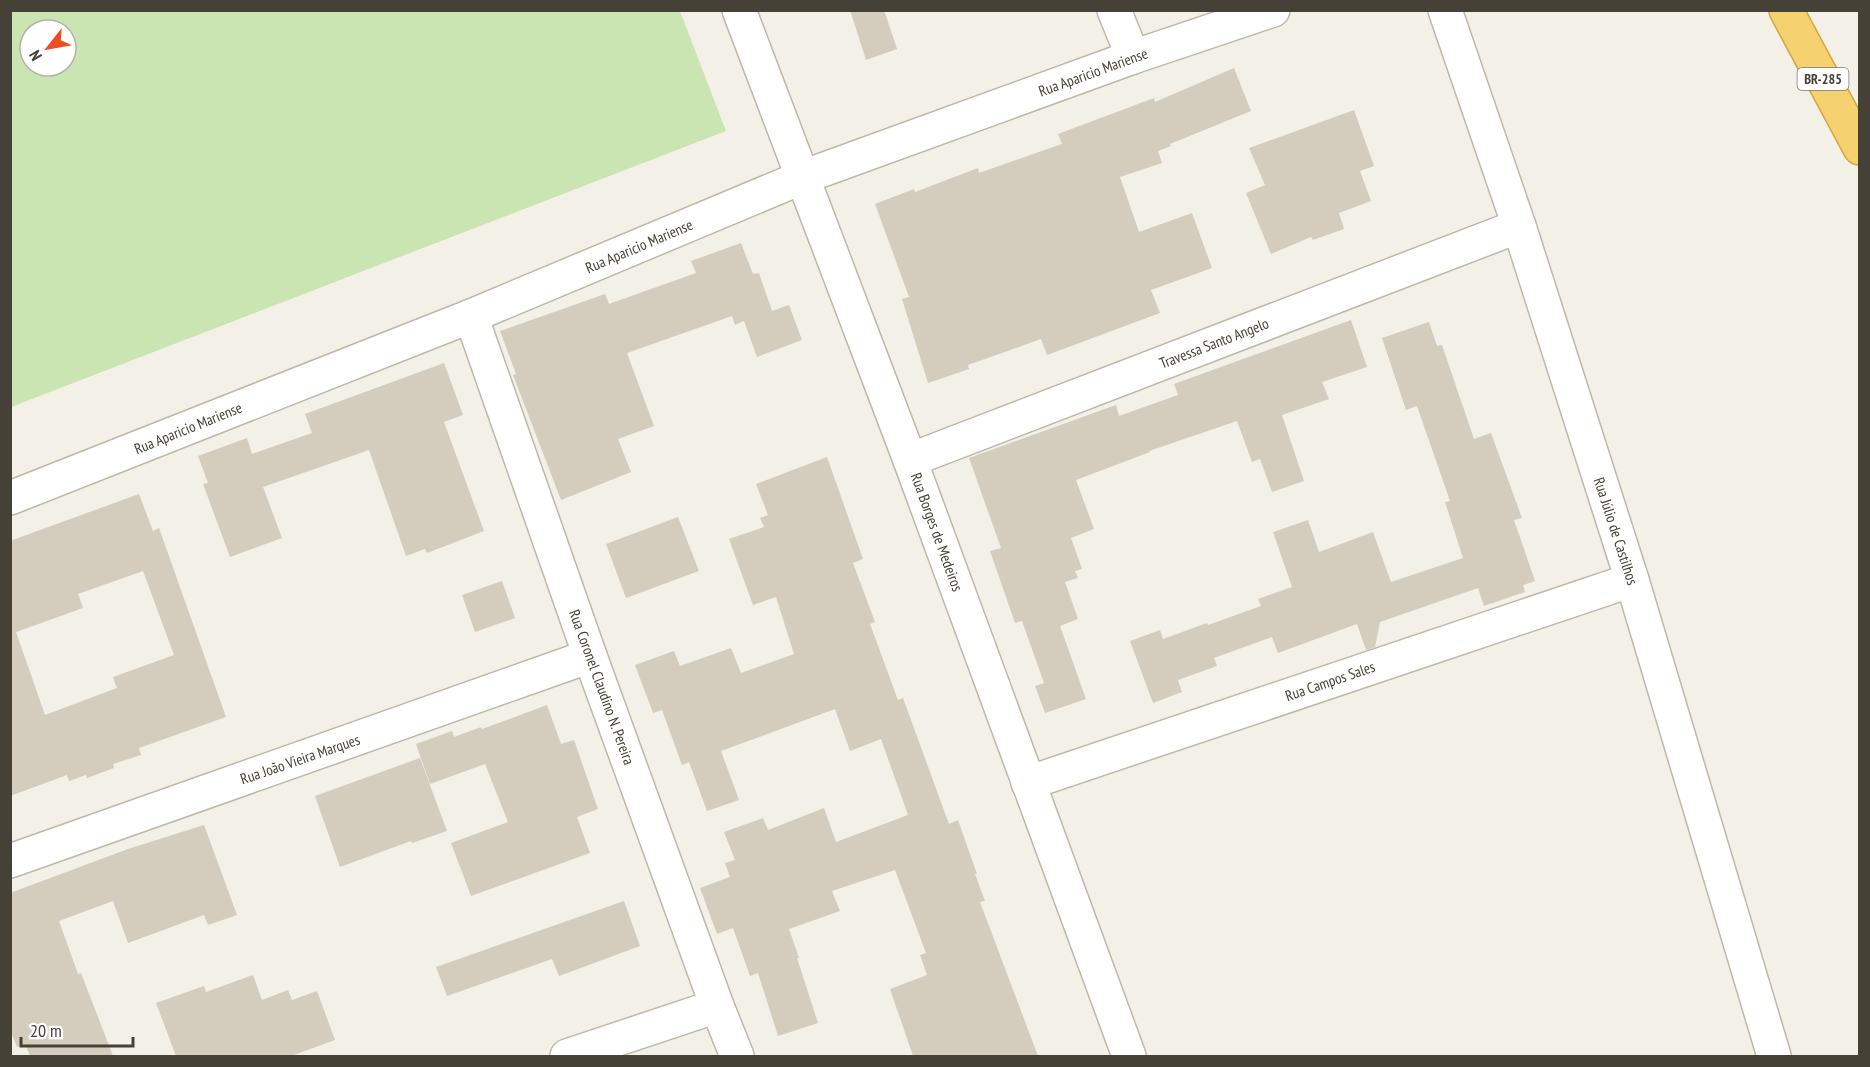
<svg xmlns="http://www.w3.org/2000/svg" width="1870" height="1067" font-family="'PT Sans Narrow',sans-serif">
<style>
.green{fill:#cbe5b2;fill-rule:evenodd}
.building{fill:#d4ccbd;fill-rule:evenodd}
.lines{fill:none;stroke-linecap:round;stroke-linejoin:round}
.minor-casing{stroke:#beb8ab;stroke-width:36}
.highway-casing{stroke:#d5a73f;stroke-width:36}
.minor{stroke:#fff;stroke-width:33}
.highway{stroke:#f6d16f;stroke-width:33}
.labels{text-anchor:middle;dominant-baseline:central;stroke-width:5;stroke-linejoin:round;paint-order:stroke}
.shield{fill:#fff;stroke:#7e7a73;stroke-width:1.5}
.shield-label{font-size:14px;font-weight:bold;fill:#464137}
.street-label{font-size:15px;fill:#464137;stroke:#fff}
</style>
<rect width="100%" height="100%" fill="#f3f0e8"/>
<path class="green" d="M11 10 680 11 726 131 11 407ZM30 30H66V66H30Z"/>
<g class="building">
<path d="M850 10H884L897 49 866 60Z"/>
<path d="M1234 68 1251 111 1170 144 1171 146 1158 151 1162 163 1120 177 1139 232 1192 213 1212 268 1151 290 1160 313 1047 355 1041 339 968 365 969 369 928 383 902 299 909 297 875 204 914 189 915 192 978 168 979 173 1062 144 1058 134 1154 98 1155 102Z"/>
<path d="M1354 110 1374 166 1360 171 1371 201 1339 213 1344 229 1313 240 1311 237 1271 254 1246 193 1265 185 1249 148Z"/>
<path d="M741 243 753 274 759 273 772 311 789 305 802 340 757 357 744 321 735 325 732 316 627 353 654 426 618 439 631 472 561 500 513 375 516 374 500 331 605 294 609 304 696 273 691 261Z"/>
<path d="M1351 320 1367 367 1322 382 1329 399 1282 415 1304 481 1272 492 1260 459 1252 462 1237 421 1149 451 1150 452 1076 480 1094 529 1071 538 1082 569 1075 571 1078 578 1065 582 1078 619 1060 626 1086 699 1045 713 1035 686 1044 683 1022 621 1015 623 990 551 1001 548 969 458 1116 405 1119 416 1178 395 1174 384Z"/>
<path d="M1429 322 1437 346 1442 345 1474 439 1491 433 1522 518 1514 520 1535 581 1523 585 1525 592 1484 606 1478 588 1380 622 1375 647 1366 650 1357 624 1278 653 1272 637 1214 658 1217 666 1178 680 1182 692 1153 703 1130 641 1160 630 1163 639 1207 623 1208 625 1261 606 1258 599 1292 587 1273 532 1308 520 1319 552 1373 532 1391 582 1463 558 1445 502 1450 501 1417 406 1406 410 1382 338Z"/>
<path d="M444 363 463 415 444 422 484 531 427 553 425 549 406 556 369 450 263 487 282 538 230 557 203 484 208 483 198 456 247 438 252 454 312 433 305 414Z"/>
<path d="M827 457 863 559 853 563 875 622 870 624 898 700 903 698 949 824 958 820 977 874H975L985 901 980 902 1038 1056H913L890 989 927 975 920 955 926 953 895 870 832 891 840 911 789 929 799 958H797L818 1023 778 1036 758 973 750 976 733 928 717 934 700 888 730 877 725 863 735 860 724 832 763 818 768 830 824 808 836 842 908 815 881 739 850 751 835 709 721 751 739 800 707 811 689 762 682 765 662 710 653 713 635 665 674 651 680 666 731 648 741 673 794 654 776 597 753 605 729 539 764 527 760 518 768 515 756 484Z"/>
<path d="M139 494 153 531 159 528 226 717 139 748 141 755 113 764 114 768 87 778 86 775 69 781 67 775 10 796V541ZM143 571 174 655 113 677 117 688 45 715 16 632 83 608 78 594Z"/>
<path d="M678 517 699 571 626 598 606 544Z"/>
<path d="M502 581 515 618 475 632 462 595Z"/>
<path d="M547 705 561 744 574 740 598 809 577 817 590 853 471 896 451 843 508 822 485 764 430 784 416 744 452 731 454 737 481 727 482 729Z"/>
<path d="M420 758 447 831 412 843 411 841 340 867 315 796Z"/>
<path d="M204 825 237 915 208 925 204 915 128 943 113 901 59 921 78 974 81 973 113 1056H30L25 1044 17 1047 10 1030V893L128 849Z"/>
<path d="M624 901 640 946 559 976 552 959 447 996 436 967Z"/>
<path d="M253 975 262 1000 288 990 292 1000 317 991 335 1040 291 1056H176L156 1003 204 986 206 992Z"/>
</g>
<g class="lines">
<defs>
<g id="minor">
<path d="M739 10 910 460 1129 1056"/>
<path d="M1114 10 1133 57"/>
<path d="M1445 10 1519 226 1632 580 1774 1056"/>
<path d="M471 316 590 656 717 1006 737 1056"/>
<path d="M910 460 1519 226"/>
<path d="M10 498 471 316 803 177 1133 57 1273 10"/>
<path d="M1028 783 1632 580"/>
<path d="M10 861 590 656"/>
<path d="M567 1056 717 1006"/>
</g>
<path id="highway" d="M1786 10 1860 148"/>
</defs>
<use href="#minor" class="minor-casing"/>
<use href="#highway" class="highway-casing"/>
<use href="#minor" class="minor"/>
<use href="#highway" class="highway"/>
</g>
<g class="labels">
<rect class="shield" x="1797.5" y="68" width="51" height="22" rx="4.5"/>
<g class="shield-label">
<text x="1823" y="79">BR-285</text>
</g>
<g class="street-label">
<text transform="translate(1093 72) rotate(-20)">Rua Aparicio Mariense</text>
<text transform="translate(639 246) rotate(-23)">Rua Aparicio Mariense</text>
<text transform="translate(1214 343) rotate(-21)">Travessa Santo Angelo</text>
<text transform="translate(188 428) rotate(-22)">Rua Aparicio Mariense</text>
<text transform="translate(1616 531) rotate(72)">Rua Júlio de Castilhos</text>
<text transform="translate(937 532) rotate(70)">Rua Borges de Medeiros</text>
<text transform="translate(1330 681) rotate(-19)">Rua Campos Sales</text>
<text transform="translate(602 687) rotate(70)">Rua Coronel Claudino N. Pereira</text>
<text transform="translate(300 759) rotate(-19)">Rua João Vieira Marques</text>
</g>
</g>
<rect width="1870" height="1067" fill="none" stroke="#464137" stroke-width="24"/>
<g transform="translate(48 48) rotate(239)"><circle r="28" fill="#ffffff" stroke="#b5b3af" stroke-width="1.5"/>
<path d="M0-4.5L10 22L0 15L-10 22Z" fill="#ef4d22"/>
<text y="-9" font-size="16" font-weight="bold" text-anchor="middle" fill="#464137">N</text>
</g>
<path d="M21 1037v9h112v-9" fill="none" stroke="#464137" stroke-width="3"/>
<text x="30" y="1037" font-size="18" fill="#464137" stroke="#ffffff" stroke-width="4.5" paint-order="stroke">20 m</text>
</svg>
